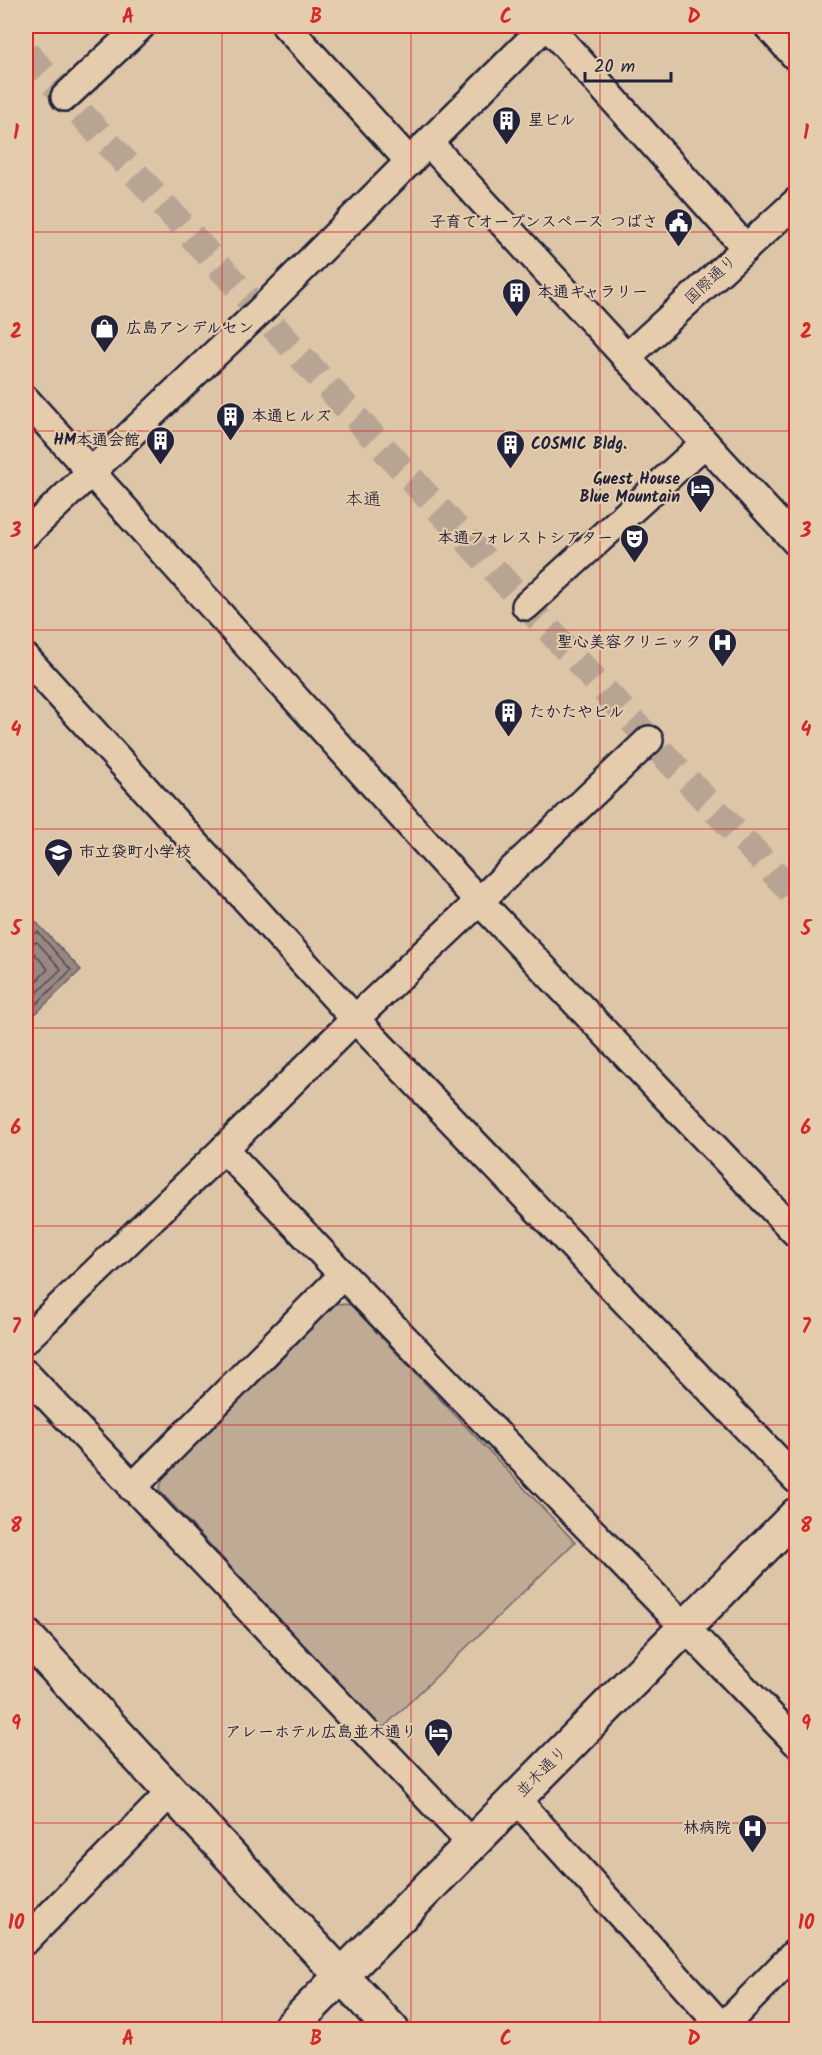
<svg xmlns="http://www.w3.org/2000/svg" width="822" height="2055" font-family="Kalam,'Klee One',sans-serif">
<style>
.green{fill:#bfaa96;stroke:#706668;stroke-width:1.5}
.water{fill:#988881;stroke:#695f65;stroke-width:1.5}
.lines{fill:none;stroke-linecap:round;stroke-linejoin:round}
.shore{stroke:#514b57;stroke-width:1.5}
.street-tunnel{stroke:#b8a492;stroke-width:27;stroke-dasharray:27 14;stroke-linecap:butt}
.street-casing{stroke:#22223b;stroke-width:32}
.secondary-casing{stroke:#22223b;stroke-width:38}
.street{stroke:#e5ccad;stroke-width:27}
.secondary{stroke:#e5ccad;stroke-width:33}
.grid{fill:none;stroke:#d62828;stroke-width:1.5;stroke-opacity:0.55}
.labels{text-anchor:middle;dominant-baseline:central;stroke-width:4.5;stroke-linejoin:round;paint-order:stroke}
.poi-label{font-size:16px;font-weight:bold;fill:#22223b;stroke:#e5ccad;text-anchor:start}
.street-label{font-size:16px;fill:#22223b;stroke:#e5ccad}
.neighbourhood-label{font-size:18px;fill:#22223b;stroke:#e5ccad}
.neatline{fill:none;stroke:#d62828;stroke-width:2}
.grid-label{font-size:20px;text-anchor:middle;font-weight:bold;fill:#d62828}
</style>
<rect width="100%" height="100%" fill="#ddc5a8"/>
<filter id="ink" filterUnits="userSpaceOnUse"><feTurbulence type="fractalNoise" baseFrequency=".0167" numOctaves="2"/><feDisplacementMap in="SourceGraphic" scale="12" xChannelSelector="R" yChannelSelector="G"/><feConvolveMatrix kernelMatrix="1 2 1 2 8 2 1 2 1" color-interpolation-filters="sRGB"/></filter>
<g filter="url(#ink)">
<path class="green" d="M334 1303 351 1305 575 1542 382 1729 159 1490 164 1475Z"/>
<path class="water" d="M36 922 81 970 26 1023V932Z"/>
<g class="lines">
<g class="shore">
<path d="M26 936 38 932 71 970 26 1014"/>
<path d="M26 944 37 942 61 969 26 1004"/>
<path d="M26 953H34L48 969 26 992"/>
</g>
<path class="street-tunnel" d="M26 53C282 334 534 619 796 896"/>
<defs>
<g id="street">
<path d="M286 26 410 162"/>
<path d="M548 26 746 248"/>
<path d="M768 26 796 57"/>
<path d="M65 97 141 26"/>
<path d="M429 143 796 542"/>
<path d="M626 358 796 202"/>
<path d="M26 400 463 884 796 1233"/>
<path d="M26 534 259 312 545 26"/>
<path d="M526 606 705 443"/>
<path d="M26 658 355 1019 796 1479"/>
<path d="M224 1149 343 1275 796 1742"/>
<path d="M26 1339 224 1149 355 1019 649 740"/>
<path d="M26 1374 471 1843"/>
<path d="M132 1488 343 1275"/>
<path d="M516 1799 722 2027"/>
<path d="M26 1940 170 1793"/>
<path d="M720 2030 796 1952"/>
</g>
<g id="secondary">
<path d="M26 1636 392 2030"/>
<path d="M288 2030 796 1515"/>
</g>
</defs>
<use href="#street" class="street-casing"/>
<use href="#secondary" class="secondary-casing"/>
<use href="#street" class="street"/>
<use href="#secondary" class="secondary"/>
</g>
</g>
<path class="grid" d="M222 26V2030M411 26V2030M600 26V2030M26 232H796M26 431H796M26 630H796M26 829H796M26 1028H796M26 1226H796M26 1425H796M26 1624H796M26 1823H796"/>
<defs>
<symbol id="building-pin" viewBox="-11 -11 22 30"><path d="M0 17L-7.5 6A9.5 9.5 0 1 1 7.5 6Z" fill="#22223b" stroke="#e5ccad"/><path d="M-4-6H4V6H1V3H-1V6H-4ZM-2.5-4.3h1.7v1.8h-1.7ZM.8-4.3h1.7v1.8H.8ZM-2.5-1h1.7V.8h-1.7ZM.8-1h1.7V.8H.8Z" fill="#fff"/></symbol>
<symbol id="civic-pin" viewBox="-11 -11 22 30"><path d="M0 17L-7.5 6A9.5 9.5 0 1 1 7.5 6Z" fill="#22223b" stroke="#e5ccad"/><path d="M-.6-6.5H3V-4.5H.6V-3L4-1V1h2V6H-6V1h2V-1L-.6-3ZM-1.2 2.5V6h2.4V2.5Z" fill="#fff"/></symbol>
<symbol id="shop-pin" viewBox="-11 -11 22 30"><path d="M0 17L-7.5 6A9.5 9.5 0 1 1 7.5 6Z" fill="#22223b" stroke="#e5ccad"/><path d="M-5-2.5h2.3a2.7 3.5 0 0 1 5.4 0H5L5.5 6h-11ZM-1.5-2.5h3a1.5 2.3 0 0 0-3 0Z" fill="#fff"/></symbol>
<symbol id="hotel-pin" viewBox="-11 -11 22 30"><path d="M0 17L-7.5 6A9.5 9.5 0 1 1 7.5 6Z" fill="#22223b" stroke="#e5ccad"/><path d="M-6-4.5h1.5V1H6V5H4.5V3h-9V5H-6ZM-4 0a1.8 1.8 0 1 1 3.6 0ZM.5 0V-2.5h3Q6-2.5 6 0Z" fill="#fff"/></symbol>
<symbol id="theatre-pin" viewBox="-11 -11 22 30"><path d="M0 17L-7.5 6A9.5 9.5 0 1 1 7.5 6Z" fill="#22223b" stroke="#e5ccad"/><path d="M-5-5.5Q0-4 5-5.5V0Q5 5 0 6Q-5 5-5 0ZM-3.3-2.5H-1v1.5H-3.3ZM1-2.5H3.3v1.5H1ZM-2.8 1Q0 5.5 2.8 1Z" fill="#fff"/></symbol>
<symbol id="hospital-pin" viewBox="-11 -11 22 30"><path d="M0 17L-7.5 6A9.5 9.5 0 1 1 7.5 6Z" fill="#22223b" stroke="#e5ccad"/><path d="M-5-5h3v3.5h4V-5h3V5h-3V1.5h-4V5h-3Z" fill="#fff"/></symbol>
<symbol id="school-pin" viewBox="-11 -11 22 30"><path d="M0 17L-7.5 6A9.5 9.5 0 1 1 7.5 6Z" fill="#22223b" stroke="#e5ccad"/><path d="M0-5L7-2L0 1L-7-2ZM-4 1L0 2.5L4 1V4Q0 6-4 4Z" fill="#fff"/></symbol>
</defs>
<g fill-rule="evenodd">
<use href="#building-pin" x="490" y="104" width="33" height="45"/>
<use href="#civic-pin" x="662" y="206" width="33" height="45"/>
<use href="#building-pin" x="500" y="276" width="33" height="45"/>
<use href="#shop-pin" x="88" y="312" width="33" height="45"/>
<use href="#building-pin" x="214" y="400" width="33" height="45"/>
<use href="#building-pin" x="144" y="424" width="33" height="45"/>
<use href="#building-pin" x="494" y="428" width="33" height="45"/>
<use href="#hotel-pin" x="684" y="472" width="33" height="45"/>
<use href="#theatre-pin" x="618" y="522" width="33" height="45"/>
<use href="#hospital-pin" x="706" y="626" width="33" height="45"/>
<use href="#building-pin" x="492" y="696" width="33" height="45"/>
<use href="#school-pin" x="42" y="836" width="33" height="45"/>
<use href="#hotel-pin" x="422" y="1716" width="33" height="45"/>
<use href="#hospital-pin" x="736" y="1812" width="33" height="45"/>
</g>
<g class="labels">
<g class="poi-label">
<text x="528" y="120">星ビル</text>
<text x="658" y="222" text-anchor="end">子育てオープンスペース つばさ</text>
<text x="537" y="292">本通ギャラリー</text>
<text x="126" y="328">広島アンデルセン</text>
<text x="251" y="416">本通ヒルズ</text>
<text x="140" y="440" text-anchor="end">HM本通会館</text>
<text x="531" y="444">COSMIC Bldg.</text>
<text x="680" y="479" text-anchor="end">Guest House<tspan x="680" dy="18">Blue Mountain</tspan></text>
<text x="613" y="538" text-anchor="end">本通フォレストシアター</text>
<text x="701" y="642" text-anchor="end">聖心美容クリニック</text>
<text x="529" y="712">たかたやビル</text>
<text x="79" y="852">市立袋町小学校</text>
<text x="417" y="1732" text-anchor="end">アレーホテル広島並木通り</text>
<text x="731" y="1828" text-anchor="end">林病院</text>
</g>
<g class="street-label">
<text transform="translate(711 280) rotate(-43)">国際通り</text>
<text transform="translate(542 1772) rotate(-45)">並木通り</text>
</g>
<g class="neighbourhood-label">
<text x="363" y="500">本通</text>
</g>
</g>
<rect width="822" height="2055" fill="none" stroke="#e5ccad" stroke-width="66"/>
<path d="M585 72v9h86v-9" fill="none" stroke="#22223b" stroke-width="3"/>
<text x="594" y="72" font-size="18" fill="#22223b" stroke="#e5ccad" stroke-width="4.5" paint-order="stroke">20 m</text>
<rect x="33" y="33" width="756" height="1989" class="neatline"/>
<g class="grid-label">
<text x="128" y="23">A</text>
<text x="316" y="23">B</text>
<text x="506" y="23">C</text>
<text x="694" y="23">D</text>
<text x="16" y="139">1</text>
<text x="806" y="139">1</text>
<text x="16" y="338">2</text>
<text x="806" y="338">2</text>
<text x="16" y="537">3</text>
<text x="806" y="537">3</text>
<text x="16" y="736">4</text>
<text x="806" y="736">4</text>
<text x="16" y="935">5</text>
<text x="806" y="935">5</text>
<text x="16" y="1134">6</text>
<text x="806" y="1134">6</text>
<text x="16" y="1333">7</text>
<text x="806" y="1333">7</text>
<text x="16" y="1532">8</text>
<text x="806" y="1532">8</text>
<text x="16" y="1730">9</text>
<text x="806" y="1730">9</text>
<text x="16" y="1929">10</text>
<text x="806" y="1929">10</text>
<text x="128" y="2045">A</text>
<text x="316" y="2045">B</text>
<text x="506" y="2045">C</text>
<text x="694" y="2045">D</text>
</g>
</svg>
